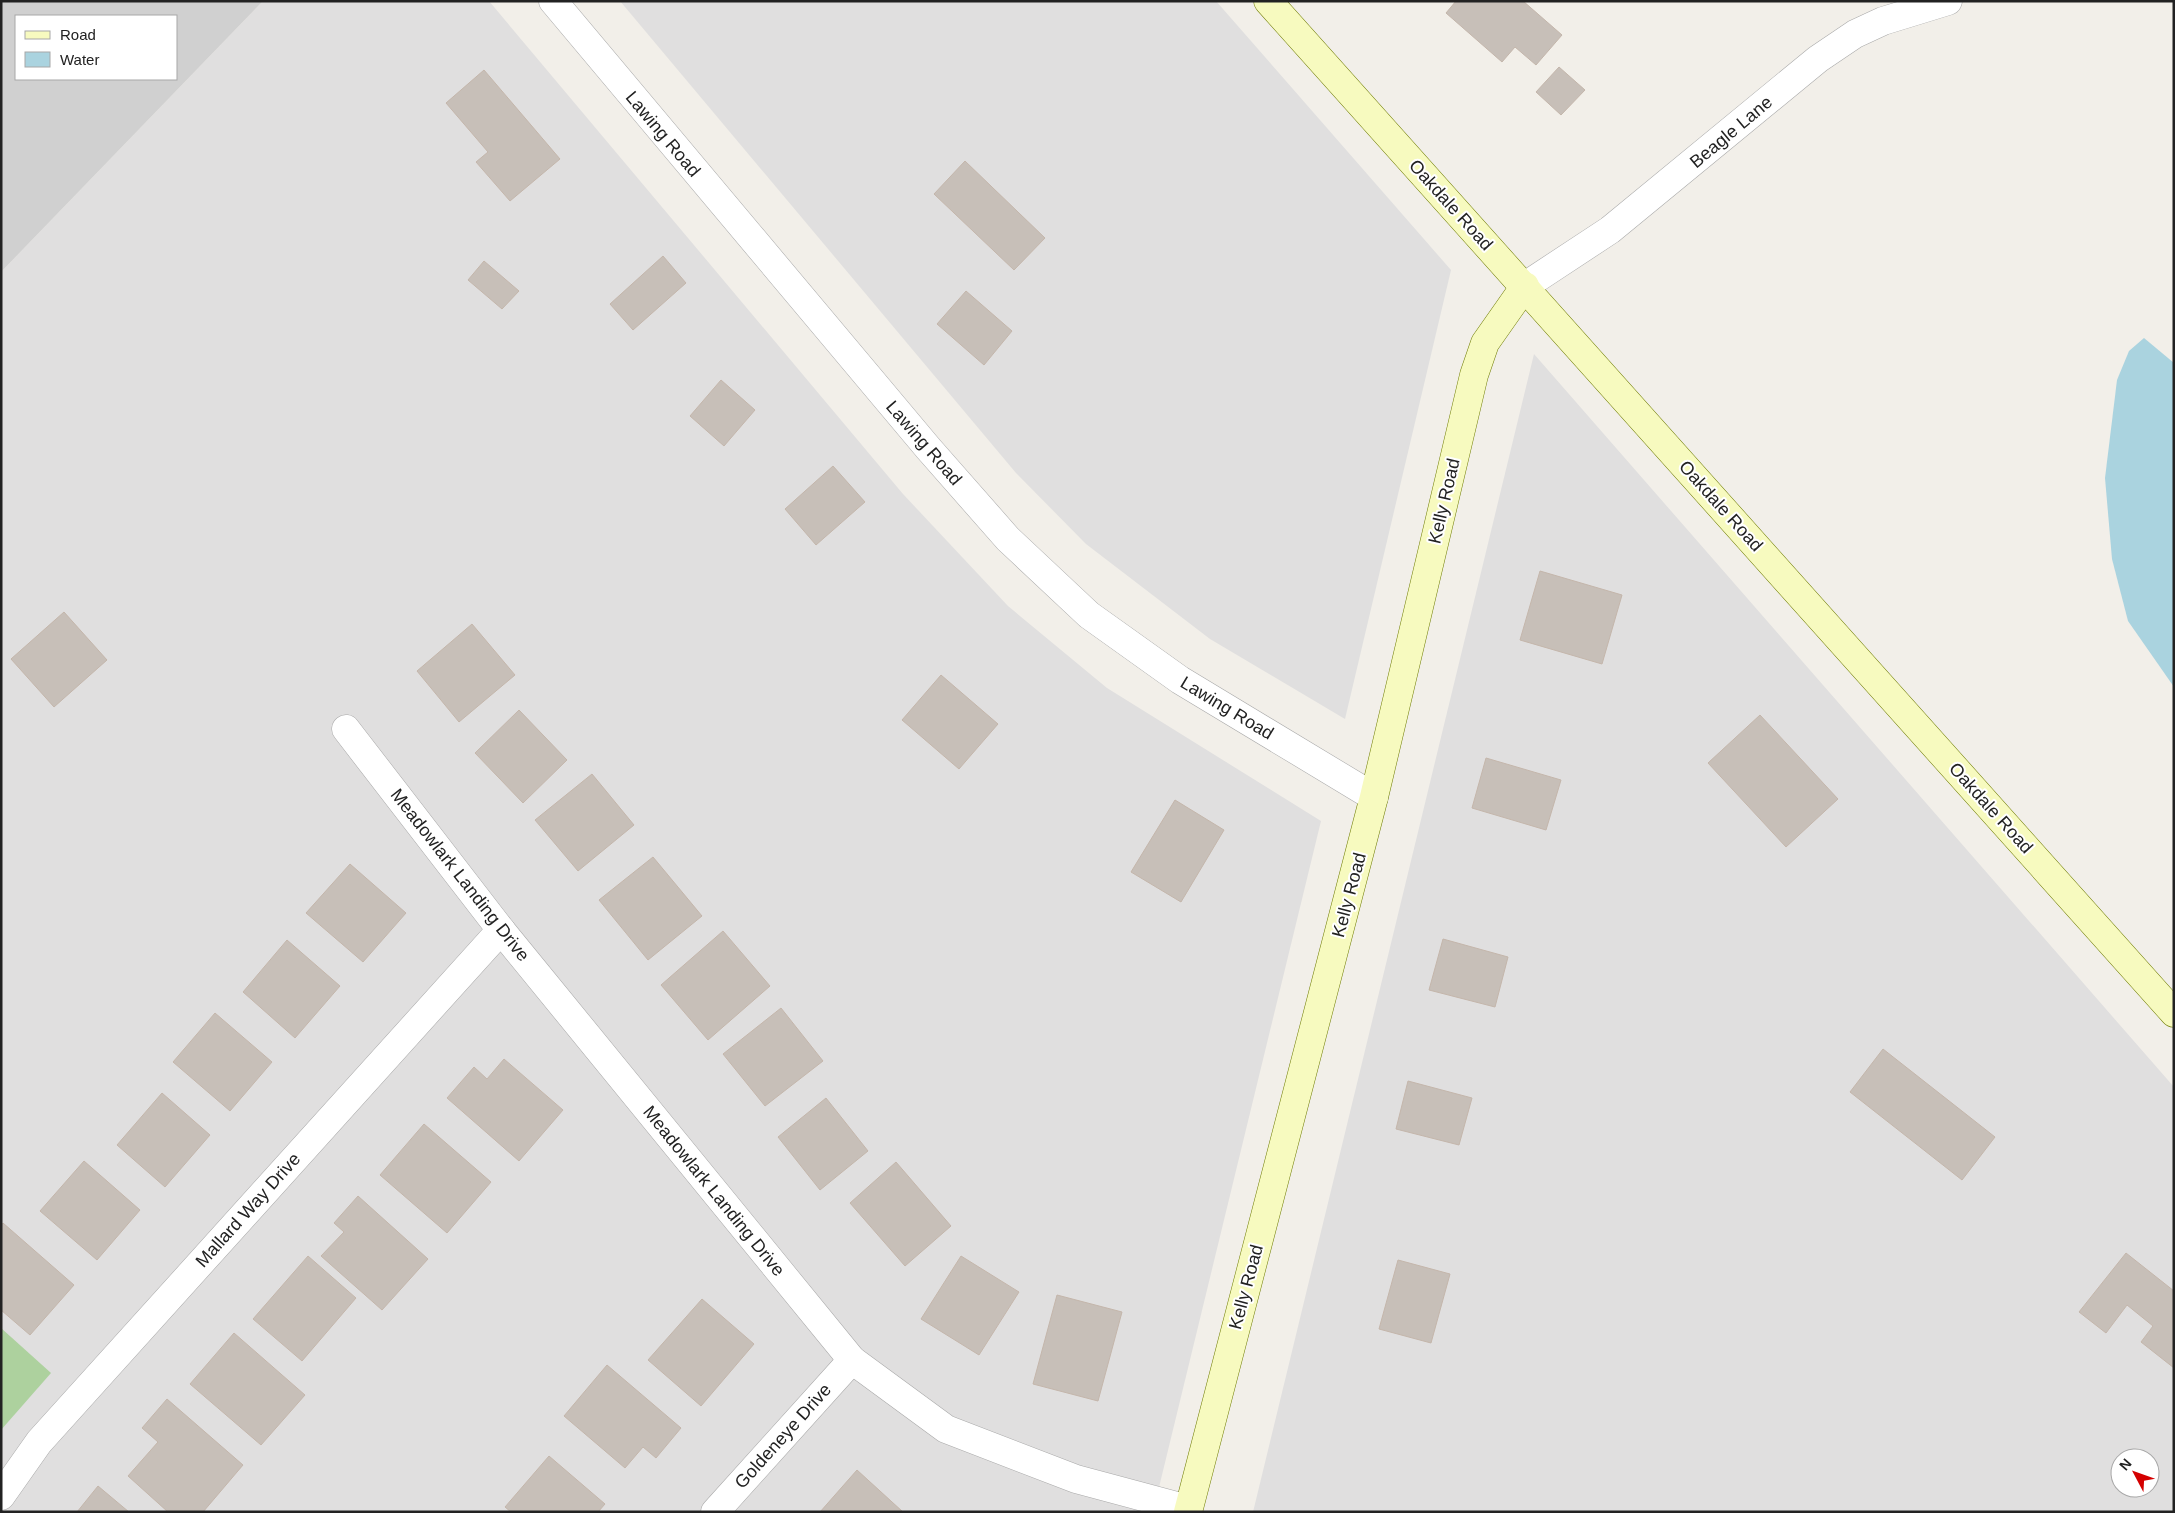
<svg xmlns="http://www.w3.org/2000/svg" width="2175" height="1513" font-family="Helvetica,sans-serif">
<style>
.residential{fill:#e0dfdf;fill-rule:evenodd}
.religious{fill:#d0d0d0;fill-rule:evenodd}
.forest{fill:#add19e}
.water{fill:#aad3df}
.building{fill:#c7bfb8;stroke:#c4b6ab}
.lines{fill:none;stroke-linecap:round;stroke-linejoin:round}
.street-casing{stroke:#a9a9a9;stroke-width:29}
.secondary-casing{stroke:#707d05;stroke-width:29}
.street{stroke:#fff;stroke-width:28}
.secondary{stroke:#f7fabf;stroke-width:28}
.labels{text-anchor:middle;dominant-baseline:central;stroke-width:4;stroke-linejoin:round;paint-order:stroke}
.street-label{font-size:18px;fill:#222;stroke:#fff}
</style>
<rect width="100%" height="100%" fill="#f2efe9"/>
<g class="residential">
<path d="M263 1H489L903 494 1008 606 1107 688 1321 821 1153 1512H1V272Z"/>
<path d="M620 1H1216L1451 270 1345 719 1210 639 1086 544 1016 473Z"/>
<path d="M1534 354 2174 1087V1512H1253ZM2120 1458H2150V1488H2120Z"/>
</g>
<path class="religious" d="M1 1H263L1 272ZM16 16H176V79H16Z"/>
<path class="forest" d="M1 1328 51 1373 1 1430Z"/>
<path class="water" d="M2144 338 2174 363V687L2128 621 2112 559 2105 478 2117 380 2129 351Z"/>
<g class="building">
<path d="M1456 1H1523L1562 35 1536 65 1515 47 1502 62 1446 13Z"/>
<path d="M1559 67 1585 90 1561 115 1536 92Z"/>
<path d="M484 70 560 159 510 201 476 162 488 152 446 103Z"/>
<path d="M965 161 1045 238 1014 270 934 194Z"/>
<path d="M663 256 686 283 633 330 610 304Z"/>
<path d="M484 261 519 291 502 309 468 280Z"/>
<path d="M966 291 1012 331 984 365 937 324Z"/>
<path d="M721 380 755 410 724 446 690 416Z"/>
<path d="M833 466 865 502 816 545 785 509Z"/>
<path d="M1540 571 1622 595 1602 664 1520 640Z"/>
<path d="M64 612 107 660 54 707 11 659Z"/>
<path d="M472 624 515 675 459 722 417 671Z"/>
<path d="M941 675 998 724 959 769 902 720Z"/>
<path d="M519 710 567 760 523 803 475 753Z"/>
<path d="M1760 715 1838 799 1786 847 1708 763Z"/>
<path d="M1486 758 1561 780 1546 830 1472 808Z"/>
<path d="M592 774 634 825 578 871 535 820Z"/>
<path d="M1175 800 1224 830 1181 902 1131 872Z"/>
<path d="M653 857 702 916 648 960 599 900Z"/>
<path d="M350 864 406 913 363 962 306 913Z"/>
<path d="M723 931 770 986 708 1040 661 985Z"/>
<path d="M1443 939 1508 957 1495 1007 1429 990Z"/>
<path d="M287 940 340 986 295 1038 243 992Z"/>
<path d="M781 1008 823 1061 765 1106 723 1054Z"/>
<path d="M215 1013 272 1062 230 1111 173 1062Z"/>
<path d="M1883 1049 1995 1137 1962 1180 1850 1092Z"/>
<path d="M504 1059 563 1110 519 1161 447 1098 474 1067 487 1079Z"/>
<path d="M1408 1081 1472 1098 1459 1145 1396 1129Z"/>
<path d="M162 1093 210 1135 165 1187 117 1145Z"/>
<path d="M826 1098 868 1151 820 1190 778 1137Z"/>
<path d="M424 1124 491 1182 447 1233 380 1175Z"/>
<path d="M84 1161 140 1210 97 1260 40 1211Z"/>
<path d="M896 1162 951 1226 905 1266 850 1203Z"/>
<path d="M358 1196 428 1259 382 1310 321 1256 344 1232 334 1223Z"/>
<path d="M3 1223 74 1285 30 1335 1 1310V1226Z"/>
<path d="M2126 1253 2174 1291V1368L2141 1342 2153 1326 2127 1305 2106 1333 2079 1312Z"/>
<path d="M308 1256 356 1298 302 1361 253 1319Z"/>
<path d="M961 1256 1019 1292 979 1355 921 1319Z"/>
<path d="M1398 1260 1450 1274 1431 1343 1379 1329Z"/>
<path d="M1057 1295 1122 1312 1098 1401 1033 1384Z"/>
<path d="M702 1299 754 1344 701 1406 648 1360Z"/>
<path d="M234 1333 305 1395 261 1445 190 1384Z"/>
<path d="M607 1365 681 1428 656 1458 643 1447 625 1468 564 1416Z"/>
<path d="M167 1399 243 1465 203 1512H168L128 1476 158 1442 142 1428Z"/>
<path d="M549 1456 605 1504 598 1512H511L505 1507Z"/>
<path d="M857 1470 903 1512H820Z"/>
<path d="M98 1486 129 1512H77Z"/>
</g>
<g class="lines">
<defs>
<g id="street">
<path d="M553 1 928 448 1008 539 1089 615 1180 680 1374 797"/>
<path d="M1525 286 1610 230 1818 59 1855 34 1883 21 1948 1"/>
<path d="M346 729 501 930 852 1360 946 1429 1076 1479 1188 1509"/>
<path d="M1 1496 39 1442 501 930"/>
<path d="M715 1512 852 1360"/>
</g>
<g id="secondary">
<path d="M1268 1 2174 1013"/>
<path d="M1188 1512 1374 797 1474 375 1485 343 1525 286"/>
</g>
</defs>
<use href="#street" class="street-casing"/>
<use href="#secondary" class="secondary-casing"/>
<use href="#street" class="street"/>
<use href="#secondary" class="secondary"/>
</g>
<g class="labels">
<g class="street-label">
<text transform="translate(1731 132) rotate(-40)">Beagle Lane</text>
<text transform="translate(663 134) rotate(50)">Lawing Road</text>
<text transform="translate(1451 205) rotate(48)">Oakdale Road</text>
<text transform="translate(924 443) rotate(49)">Lawing Road</text>
<text transform="translate(1444 501) rotate(-77)">Kelly Road</text>
<text transform="translate(1721 506) rotate(48)">Oakdale Road</text>
<text transform="translate(1227 708) rotate(31)">Lawing Road</text>
<text transform="translate(1991 808) rotate(48)">Oakdale Road</text>
<text transform="translate(460 875) rotate(52)">Meadowlark Landing Drive</text>
<text transform="translate(1349 895) rotate(-75)">Kelly Road</text>
<text transform="translate(714 1191) rotate(51)">Meadowlark Landing Drive</text>
<text transform="translate(248 1210) rotate(-48)">Mallard Way Drive</text>
<text transform="translate(1246 1287) rotate(-75)">Kelly Road</text>
<text transform="translate(783 1436) rotate(-48)">Goldeneye Drive</text>
</g>
</g>
<rect width="2175" height="1513" fill="none" stroke="#222222" stroke-width="5"/>
<rect x="15" y="15" width="162" height="65" fill="#ffffff" stroke="#a7a7a7"/>
<rect x="25" y="31" width="25" height="8" fill="#f7fabf" stroke="#a7a7a7"/>
<text x="60" y="40" font-size="15" fill="#222222">Road</text>
<rect x="25" y="52" width="25" height="15" fill="#aad3df" stroke="#a7a7a7"/>
<text x="60" y="65" font-size="15" fill="#222222">Water</text>
<g transform="translate(2135 1473) rotate(311)"><circle r="24" fill="#ffffff" stroke="#a7a7a7"/>
<path d="M0-4L9 19L0 12L-9 19Z" fill="#d40000"/>
<text y="-8" font-size="14" font-weight="bold" text-anchor="middle" fill="#222222">N</text>
</g>
</svg>
